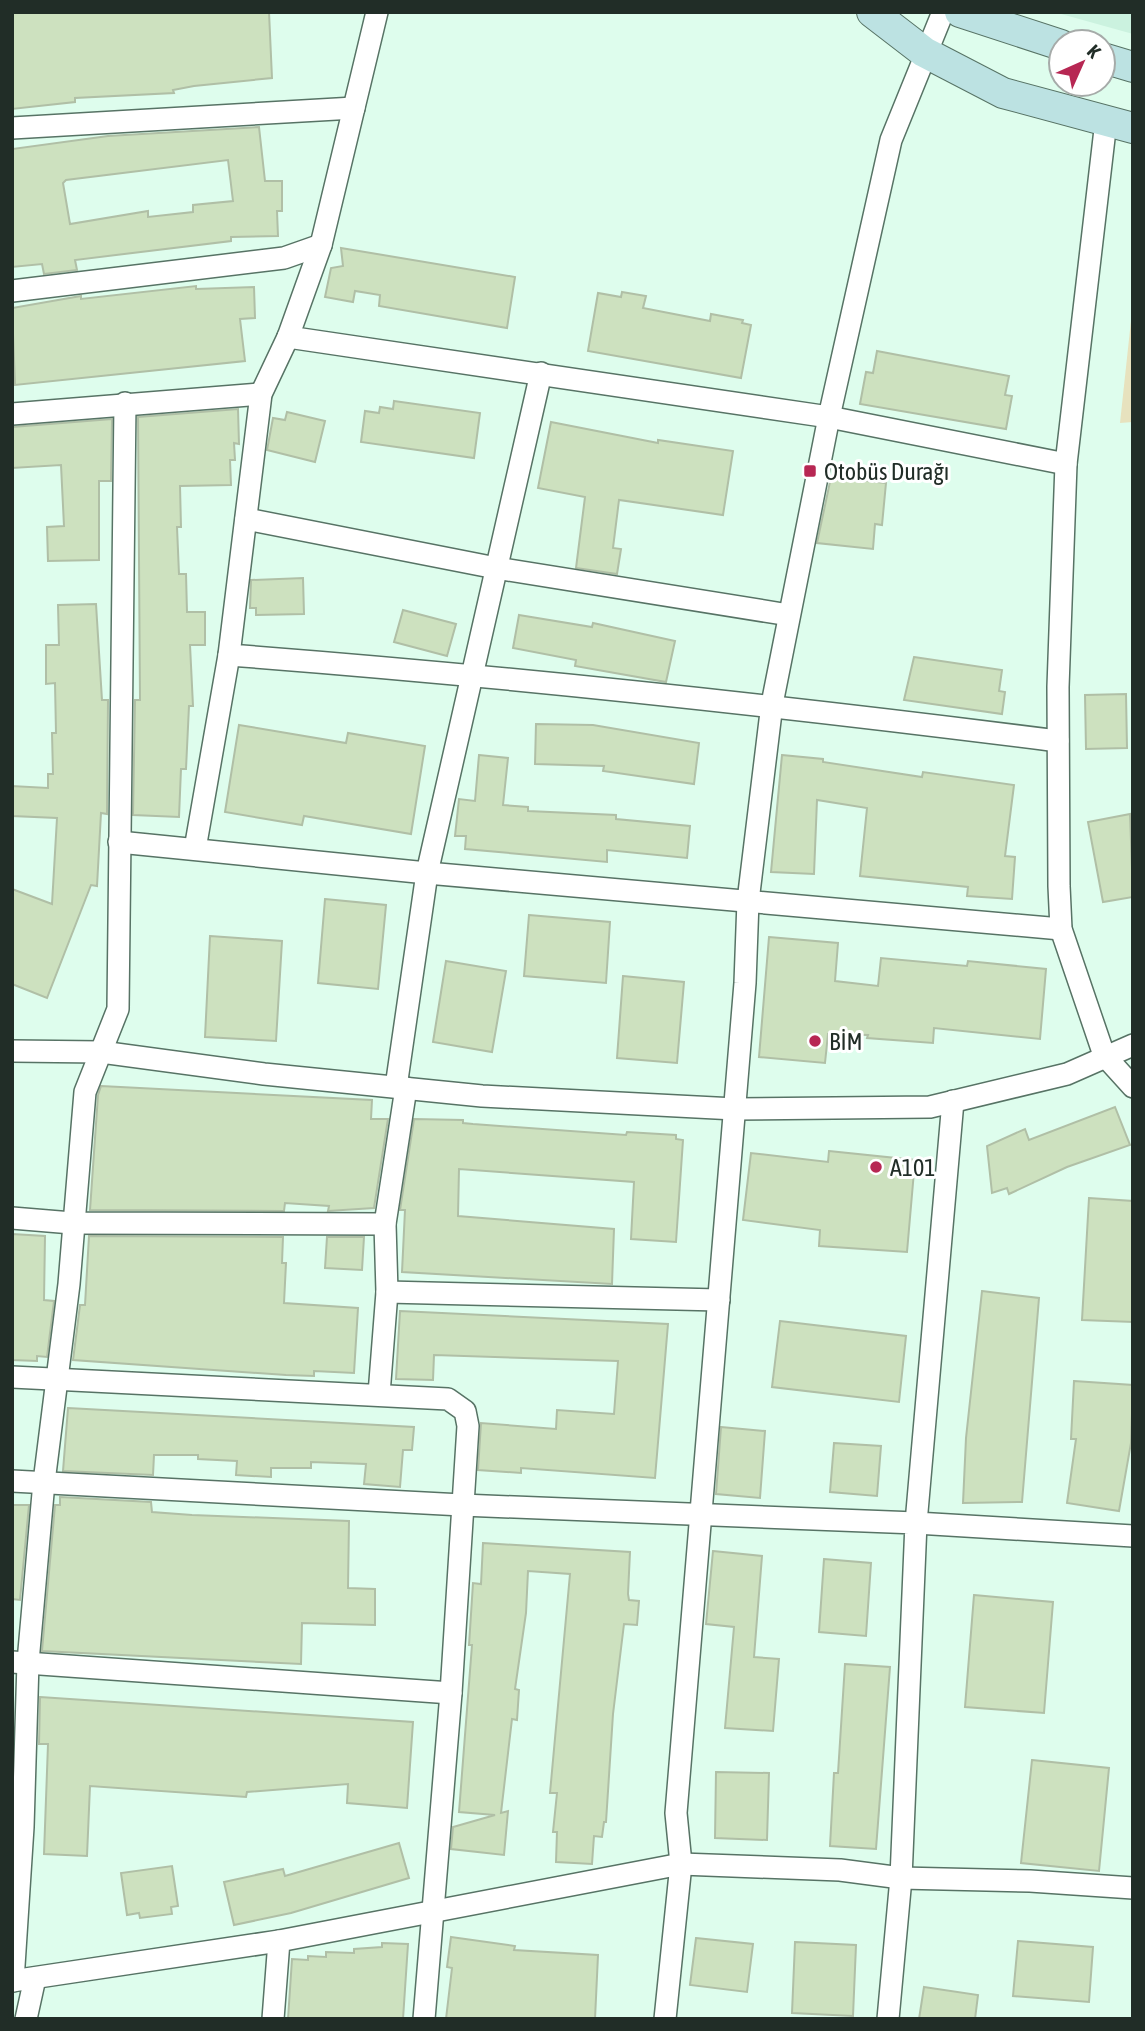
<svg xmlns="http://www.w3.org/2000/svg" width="1145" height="2031" font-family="'Asap Condensed',sans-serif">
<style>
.built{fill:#cbf2df}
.green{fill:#e7e2be}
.building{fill:#cde1bf;stroke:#b0bfa6;stroke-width:2;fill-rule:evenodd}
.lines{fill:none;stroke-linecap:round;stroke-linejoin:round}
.street-casing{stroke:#577365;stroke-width:24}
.secondary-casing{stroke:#577365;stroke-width:32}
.street{stroke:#fff;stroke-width:21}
.secondary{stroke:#bce2e2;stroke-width:30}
.poi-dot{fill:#b72753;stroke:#fff;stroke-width:2.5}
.labels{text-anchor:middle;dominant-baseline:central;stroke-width:6;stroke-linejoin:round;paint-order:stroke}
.poi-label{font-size:24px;fill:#212d27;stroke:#fff;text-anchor:start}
</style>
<rect width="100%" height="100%" fill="#defded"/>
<path class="built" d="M1054 12H1133V34Z"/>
<path class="green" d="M1133 302V422L1120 423Z"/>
<g class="building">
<path d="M12 12H269L272 78 194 86 173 90 174 93 75 98V102L12 109Z"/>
<path d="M259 127 265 181H282V211H277L278 236 231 237V241L75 260 77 270 44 274 42 264 12 267V149L108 136ZM228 160 233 201 193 205V212L148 217V211L70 224 63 183 66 180Z"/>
<path d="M341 248 515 277 507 328 379 306 380 295 355 291 353 302 325 297 331 268 343 266Z"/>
<path d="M196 286V289L254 287 255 318 240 319 245 361 15 385 12 308 81 296V299Z"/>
<path d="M622 292 646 296 643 308 710 321 711 314 743 320 742 323 751 325 741 378 588 351 598 293 621 297Z"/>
<path d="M877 351 1009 376 1005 395 1012 396 1006 429 860 404 866 372 873 373Z"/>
<path d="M394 401 480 413 474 458 361 442 365 411 379 413 380 407 393 409Z"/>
<path d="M238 409 239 444 234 443 235 460H230L231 485 180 486 181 527H177L179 574H186L187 612H205V645H190L193 706H189L186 769H181L179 817 133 815 135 700H140L138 417Z"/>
<path d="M287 412 325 421 315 462 267 450 273 418 285 420Z"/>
<path d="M112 419 111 481H99V560L48 561 47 527 64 526 61 465 12 468V427Z"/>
<path d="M551 422 658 443V440L733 451 723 515 619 500 613 548 621 549 617 574 576 568 585 497 538 488Z"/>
<path d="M831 477 886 483 882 525 875 524 873 549 817 543Z"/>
<path d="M303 578 304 614 256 615V608H250L251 580Z"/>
<path d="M96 604 102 700H108L107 814 101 813 97 886 91 885 47 998 12 984V889L52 904 57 818 12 816V786L48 788V774H53L52 733H56L55 683 46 684V645H59L58 605Z"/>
<path d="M403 610 456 624 447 656 394 642Z"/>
<path d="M519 615 592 627 593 623 675 641 666 682 575 666 576 660 513 648Z"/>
<path d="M914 657 1002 670 999 691 1005 692 1002 714 904 700Z"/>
<path d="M1126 694 1127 748 1086 749 1085 695Z"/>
<path d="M536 724 593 725 699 743 694 784 603 771 604 766 535 764Z"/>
<path d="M239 725 346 743 348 733 425 746 411 834 304 816 302 825 225 812Z"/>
<path d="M479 755 508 758 503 805 528 807V811L616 815V819L690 826 687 858 607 850V862L465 849 466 836H455L459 799 475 801Z"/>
<path d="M782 755 823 759V762L922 777 923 772 1014 785 1005 856 1015 857 1012 899 967 896 968 887 860 876 867 808 817 800 814 874 771 872Z"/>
<path d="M1130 814 1133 897 1103 902 1088 822Z"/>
<path d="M325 899 386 905 378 989 318 983Z"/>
<path d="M529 915 610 922 606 983 524 976Z"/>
<path d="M210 936 282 941 276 1041 205 1037Z"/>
<path d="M769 937 838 943 835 981 878 986 881 958 967 966 968 961 1046 969 1040 1039 934 1028 933 1043 867 1038 868 1035 828 1034 825 1063 759 1057Z"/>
<path d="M446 961 506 971 492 1052 433 1042Z"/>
<path d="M623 976 684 982 677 1063 617 1058Z"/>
<path d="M101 1086 372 1100 371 1119H388L374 1208 328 1211 329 1206 285 1203 284 1211 90 1210 98 1095Z"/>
<path d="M1115 1107 1130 1145 1067 1167 1009 1194 1007 1188 992 1193 987 1146 1025 1129 1029 1140Z"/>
<path d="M414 1119 463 1120V1123L473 1124 626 1135 627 1132 676 1135V1139L683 1140 676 1242 631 1239 634 1182 459 1169 458 1216 614 1229 612 1284 402 1272 405 1210H400Z"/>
<path d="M829 1151 915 1160 907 1252 819 1246 820 1230 743 1220 751 1153 828 1162Z"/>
<path d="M1089 1198 1133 1201V1322L1082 1320Z"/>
<path d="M12 1234 45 1236 44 1300 54 1301 47 1357 37 1356V1361L12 1360Z"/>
<path d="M89 1236 283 1237 282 1263H286L284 1303 358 1308 354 1373 314 1371V1376L286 1375 73 1360 80 1305H85Z"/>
<path d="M327 1237H364L362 1270 325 1268Z"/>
<path d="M982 1291 1039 1298 1022 1502 963 1503 966 1438Z"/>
<path d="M400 1311 668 1324 655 1478 521 1468V1473L478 1470 481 1423 556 1429 557 1410 614 1414 618 1361 434 1355 433 1380 396 1379Z"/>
<path d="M780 1321 906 1336 899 1402 772 1387Z"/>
<path d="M1074 1381 1133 1385 1131 1443 1119 1511 1067 1503 1076 1439H1071Z"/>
<path d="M68 1408 414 1427 412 1450H403L400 1487 364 1484 366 1464 311 1462V1468H271V1477L236 1475 237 1461 198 1459V1455H154L153 1475 63 1471Z"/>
<path d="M721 1427 765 1431 760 1498 716 1494Z"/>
<path d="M834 1443 881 1446 877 1496 830 1492Z"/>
<path d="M60 1497 151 1502 152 1512 192 1515 349 1521 348 1588 375 1589V1625L302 1623 301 1664 42 1651 55 1505H60Z"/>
<path d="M12 1505H29L20 1600 12 1599Z"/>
<path d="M483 1543 630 1552 628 1594 629 1600 639 1601 637 1625 624 1624 613 1714 606 1822H604L602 1837 594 1836 592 1864 556 1862 557 1832H553L557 1793H550L570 1574 528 1571 526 1613 515 1689 519 1690 517 1720 512 1719 501 1813 508 1811 504 1855 451 1849 453 1827 495 1815 459 1812 472 1645H469L473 1583 481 1584Z"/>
<path d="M713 1551 762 1556 754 1657 779 1659 773 1731 725 1728 734 1627 706 1624Z"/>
<path d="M824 1559 871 1563 866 1636 819 1632Z"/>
<path d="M974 1595 1053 1602 1044 1713 965 1707Z"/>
<path d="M845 1664 890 1667 876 1849 830 1846 834 1773H838Z"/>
<path d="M40 1697 413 1722 407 1808 347 1803 348 1784 247 1792 246 1797 90 1786 87 1856 44 1854 48 1744H39Z"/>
<path d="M1032 1760 1109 1768 1099 1871 1021 1863Z"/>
<path d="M716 1772 769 1773 767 1840 715 1838Z"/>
<path d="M399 1843 409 1878 291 1913 234 1925 224 1882 283 1869 285 1876Z"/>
<path d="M172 1866 178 1906 171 1907 172 1914 140 1918 139 1913 127 1915 121 1873Z"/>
<path d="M451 1937 515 1946 514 1950 598 1955 595 2019H446L452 1968 447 1967Z"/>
<path d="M696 1938 753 1944 747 1992 690 1985Z"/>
<path d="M1018 1941 1093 1947 1089 2002 1013 1996Z"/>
<path d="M795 1942 856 1945 853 2016 792 2013Z"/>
<path d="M382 1943 408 1944 403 2019H288L292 1959 308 1960V1956L326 1957V1952L354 1953V1949L382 1947Z"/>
<path d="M924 1987 978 1995 975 2019H919Z"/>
</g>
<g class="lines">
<defs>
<g id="street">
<path d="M377 12 321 245 288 337 261 394 229 655C506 676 782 706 1058 741"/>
<path d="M1106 121 1066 464 1058 687 1059 886 1061 929 1104 1055 1133 1087"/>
<path d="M12 128 354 108"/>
<path d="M12 291 284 258 321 245"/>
<path d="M288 337 829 417 1066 464"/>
<path d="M12 414 261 394"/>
<path d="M246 519 496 568 789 615"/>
<path d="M119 842 427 873 1061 929"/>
<path d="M195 849 229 655"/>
<path d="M12 1051 101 1052 264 1074 482 1096 735 1109 930 1107 1067 1074 1133 1045"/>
<path d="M396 1087 427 873 541 373"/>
<path d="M953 1101 916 1523 1133 1536"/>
<path d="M12 1218 72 1223 385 1224"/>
<path d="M387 1292 719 1300"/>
<path d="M12 1377 448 1399 465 1411 468 1426 451 1693 424 2019"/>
<path d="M379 1394 387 1292 385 1224 406 1088"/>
<path d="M12 1481 462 1505 916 1523 901 1878 888 2019"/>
<path d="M12 1662 451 1693"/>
<path d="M12 1981 279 1941"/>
<path d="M13 1981 23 1827 28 1662 44 1482 69 1284 85 1092 118 1009 125 403"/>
<path d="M26 2019 35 1978"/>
<path d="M273 2019 279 1941 681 1864 840 1870 901 1878 1030 1881 1133 1888"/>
<path d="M665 2019 681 1864 676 1813 745 983 748 901 772 704 829 417 891 140 943 12"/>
</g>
<g id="secondary">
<path d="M872 12 924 52 1003 93 1133 128"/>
<path d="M960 12 1061 45"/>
<path d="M1103 58 1133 67"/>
</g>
</defs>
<use href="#street" class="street-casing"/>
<use href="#secondary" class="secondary-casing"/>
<use href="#street" class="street"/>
<use href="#secondary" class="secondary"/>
</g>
<g class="poi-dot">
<rect x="803" y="464" width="14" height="14" rx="3.5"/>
<circle cx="815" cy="1041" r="7"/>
<circle cx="876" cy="1167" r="7"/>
</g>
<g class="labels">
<g class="poi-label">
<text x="824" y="471">Otobüs Durağı</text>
<text x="829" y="1041">BİM</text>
<text x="890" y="1167">A101</text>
</g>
</g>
<rect width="1145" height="2031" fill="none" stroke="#212d27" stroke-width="28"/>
<g transform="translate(1082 63) rotate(45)"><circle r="33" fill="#ffffff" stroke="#a6aba9" stroke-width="2"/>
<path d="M0-5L12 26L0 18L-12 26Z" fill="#b72753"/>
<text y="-10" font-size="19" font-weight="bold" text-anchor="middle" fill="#212d27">K</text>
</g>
</svg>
